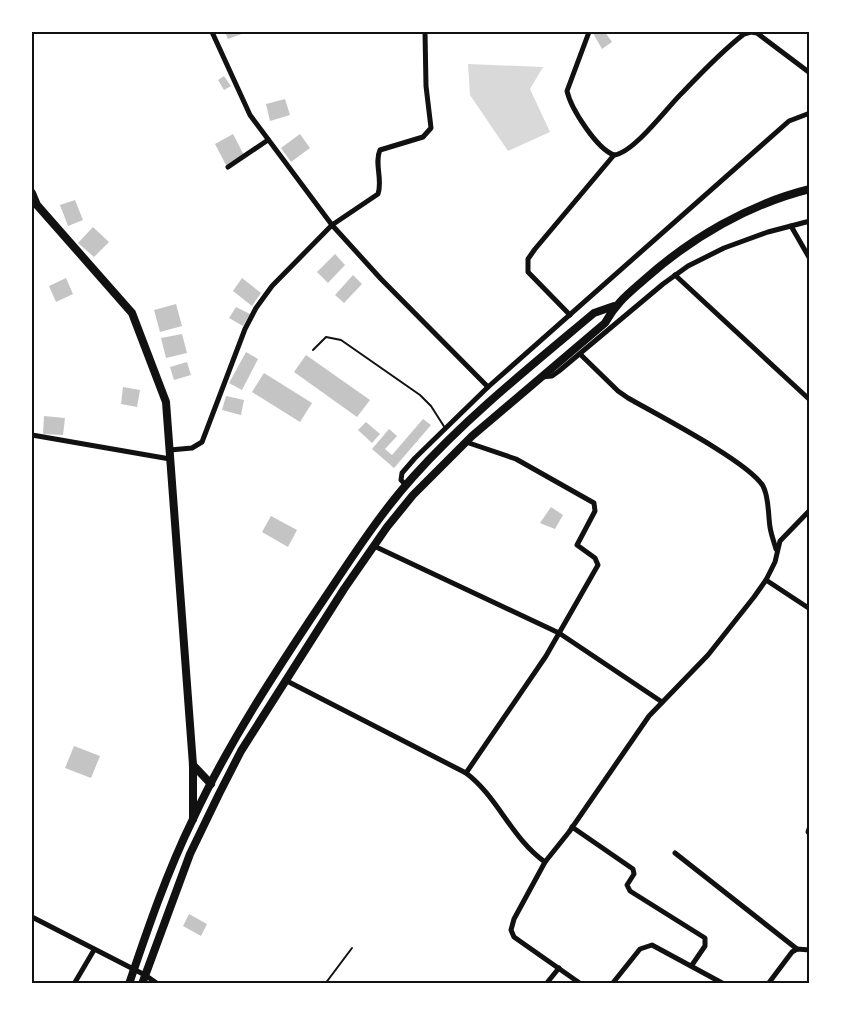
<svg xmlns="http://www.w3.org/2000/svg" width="841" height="1015" font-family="'PT Sans Narrow',sans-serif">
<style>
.water{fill:#d9d9d9}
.building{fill:#c4c4c4}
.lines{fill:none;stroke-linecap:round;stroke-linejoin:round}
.service{stroke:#111;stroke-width:2}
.minor{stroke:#111;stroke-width:5}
.secondary{stroke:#111;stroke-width:8}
.trunk{stroke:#111;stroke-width:8}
.neatline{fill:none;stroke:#111;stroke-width:2}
</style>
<rect width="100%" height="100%" fill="#fff"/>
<path class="water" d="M468 64 543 67 530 89 550 132 508 151 470 95Z"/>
<g class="building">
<path d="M225 32H247L228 39Z"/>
<path d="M595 32H605L612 42 602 49 593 33Z"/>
<path d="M224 76 231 86 224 90 218 80Z"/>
<path d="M285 99 290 115 270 121 266 104Z"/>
<path d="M233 134 244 155 226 165 215 144Z"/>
<path d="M300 134 310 148 291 162 281 148Z"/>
<path d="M75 200 83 220 68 226 60 205Z"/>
<path d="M93 227 109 242 94 257 78 243Z"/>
<path d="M335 254 345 265 328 283 317 272Z"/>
<path d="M353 275 362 284 344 303 335 295Z"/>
<path d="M66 278 73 294 56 302 49 286Z"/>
<path d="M242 278 261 293 252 306 233 291Z"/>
<path d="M176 304 182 326 160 332 154 310Z"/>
<path d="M236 307 250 314 243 326 229 318Z"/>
<path d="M182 334 187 353 166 358 161 338Z"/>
<path d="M246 352 258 359 242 390 229 383Z"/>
<path d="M306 355 370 400 357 417 294 372Z"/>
<path d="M187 362 191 375 174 380 170 367Z"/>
<path d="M264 373 312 403 300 422 252 392Z"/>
<path d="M123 387 140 390 137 407 121 404Z"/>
<path d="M226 396 244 400 241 415 222 410Z"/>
<path d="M44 416 65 418 63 435 43 434Z"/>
<path d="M423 419 431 425 394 468 372 449 389 429 397 436 385 449 392 455Z"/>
<path d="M366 422 380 434 372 443 358 430Z"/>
<path d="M551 507 563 515 555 529 540 523Z"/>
<path d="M271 516 297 530 288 547 262 532Z"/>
<path d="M74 746 100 756 91 778 65 768Z"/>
<path d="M189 914 207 924 201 936 183 926Z"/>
</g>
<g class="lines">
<g class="service">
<path d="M313 350 326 337 341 340 420 395 431 406 445 428"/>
<path d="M325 984 352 948"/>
</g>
<g class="minor">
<path d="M212 32 250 115 332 225 381 279 488 387"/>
<path d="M589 32 567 91C571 109 597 149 614 155 634 153 668 106 683 92 702 72 722 51 744 34L751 32 757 33 810 73"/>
<path d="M228 167 268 140"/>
<path d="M791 226 810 259"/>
<path d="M675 275 810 400"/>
<path d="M570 315 528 272V259L535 249 614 155"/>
<path d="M580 354 618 391 628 398C656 414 749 462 763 486 769 497 768 514 770 527 771 534 774 542 776 549"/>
<path d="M541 377 552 376 559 371 663 284 688 266 724 248 768 232 810 221"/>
<path d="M32 435 170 459"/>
<path d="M466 442 516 459 594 503 595 511 577 545 595 558 598 565 546 656 466 773"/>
<path d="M170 450 192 448 202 442 245 329 256 308 272 286 332 225 378 194C383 180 374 163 380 150L423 137 431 128 426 86 425 32"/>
<path d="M406 485 401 480 402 473 415 458 488 387 789 121 810 113"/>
<path d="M374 546 559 633 662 702"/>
<path d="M766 580 810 609"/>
<path d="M285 680 466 773C498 797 511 838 545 862"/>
<path d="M810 826 808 832 810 834"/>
<path d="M572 827 633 869 634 874 627 885 630 891 705 938V946L692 965"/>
<path d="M675 853 797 949"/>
<path d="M32 917 145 975 158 984"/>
<path d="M74 984 94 950"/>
<path d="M546 984 559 968"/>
<path d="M581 984 514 937 511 930 514 919 545 862 569 832 649 716 708 655 754 597 766 580 775 562 780 541 810 510"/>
<path d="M612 984 640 949 652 945 724 984"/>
<path d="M768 984 792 952 797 949 810 950"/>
</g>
<g class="secondary">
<path d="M32 193 37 205 132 313 166 402 193 765V819"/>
<path d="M193 765 211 784"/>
</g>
<g class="trunk">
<path d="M129 984C148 928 167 872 193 819 228 744 274 674 320 605 349 562 378 516 413 477 467 417 532 365 594 313L614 306"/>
<path d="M142 984 190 854 219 794 241 751 344 589 387 527 413 495 472 436 605 323C616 303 627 295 645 279 691 238 749 204 810 189"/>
</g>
</g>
<rect width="841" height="1015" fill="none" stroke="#ffffff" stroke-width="66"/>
<rect x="33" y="33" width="775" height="949" class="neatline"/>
</svg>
